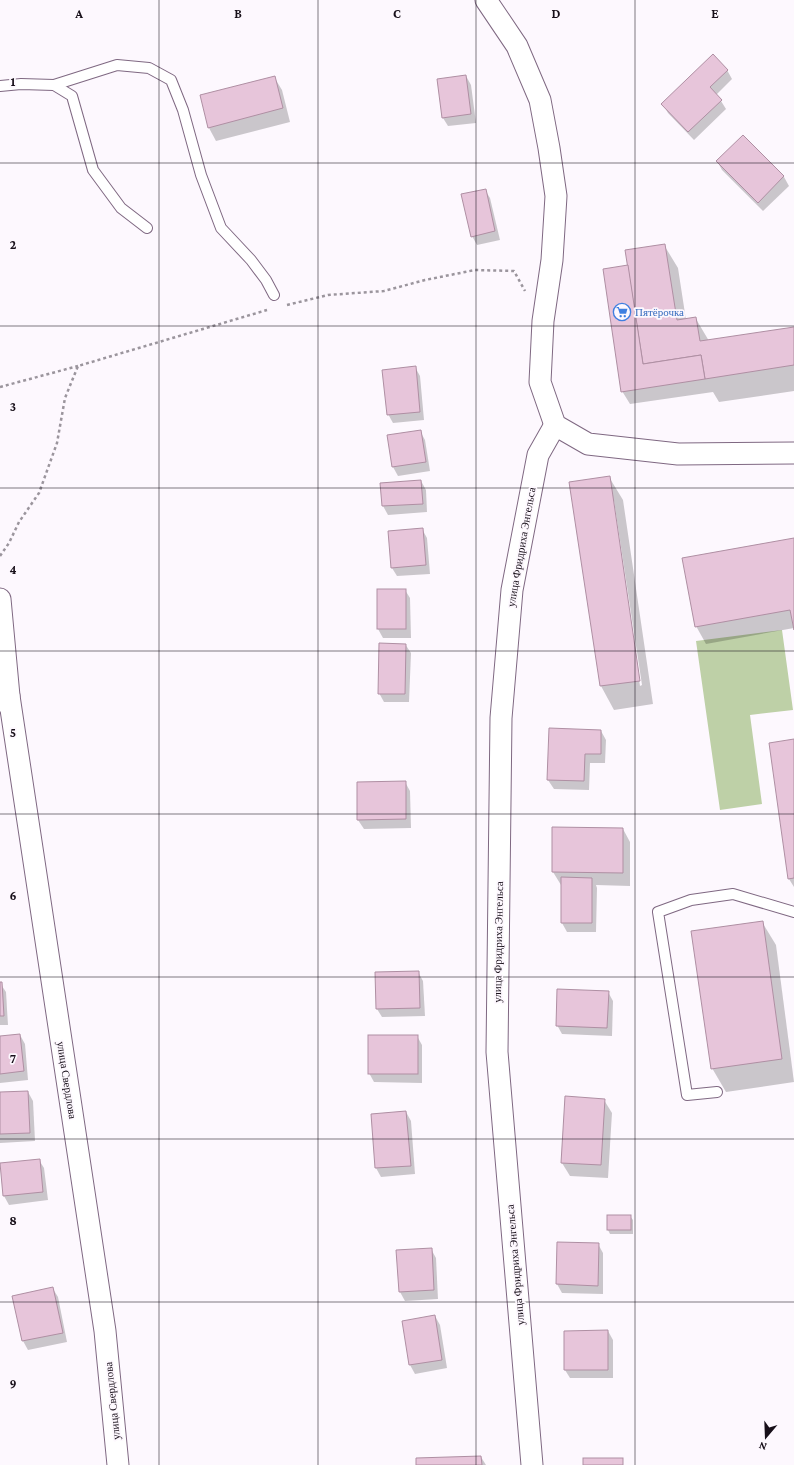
<svg xmlns="http://www.w3.org/2000/svg" width="794" height="1465" font-family="'Crimson Pro',serif">
<style>
.green{fill:#bed0a7}
.shadow{fill:#0003;fill-rule:evenodd}
.building{fill:#e7c5da;stroke:#af8fa3}
.lines{fill:none;stroke-linecap:round;stroke-linejoin:round}
.service-casing{stroke:#7f6882;stroke-width:12}
.minor-casing{stroke:#7f6882;stroke-width:23}
.path{stroke:#9b959d;stroke-width:2.5;stroke-dasharray:3 3;stroke-linecap:butt}
.service{stroke:#fff;stroke-width:10}
.minor{stroke:#fff;stroke-width:21}
.grid{fill:none;stroke:#170f19;stroke-width:1;stroke-opacity:0.55}
.labels{text-anchor:middle;dominant-baseline:central;stroke-width:3.5;stroke-linejoin:round;paint-order:stroke}
.shop-label{font-size:11px;fill:#366cbe;stroke:#fdf8fe;text-anchor:start}
.street-label{font-size:11px;fill:#170f19;stroke:#fdf8fe}
.grid-label{font-size:13px;text-anchor:middle;font-weight:bold;fill:#170f19;stroke:#fdf8fe;stroke-width:3.5;stroke-linejoin:round;paint-order:stroke}
</style>
<rect width="100%" height="100%" fill="#fdf8fe"/>
<path class="green" d="M782 630 793 710 750 715 762 804 720 810 696 641Z"/>
<g class="shadow">
<path d="M727 70 732 79 716 95 721 101 726 109 694 140 668 113 663 104Z"/>
<path d="M466 76 471 85 476 123 448 126 443 118Z"/>
<path d="M274 77 282 90 290 122 216 141 209 128Z"/>
<path d="M743 136 784 177 789 186 763 211 722 170 717 161Z"/>
<path d="M485 190 490 198 500 240 477 245 472 236Z"/>
<path d="M664 245 678 268 686 320 696 319 709 341 794 328V391L719 402 713 392 630 404 622 391 629 266Z"/>
<path d="M415 367 420 376 424 420 393 423 388 414Z"/>
<path d="M420 431 425 440 430 471 398 476 393 467 388 436Z"/>
<path d="M609 477 623 500 653 704 614 710 601 686 571 483ZM612 501H614L642 685 640 686Z"/>
<path d="M421 481 426 490 427 512 388 515 383 506Z"/>
<path d="M422 529 427 538 430 574 397 576 392 568Z"/>
<path d="M794 539V628L706 644 696 626Z"/>
<path d="M405 590 410 598 411 638H383L378 629Z"/>
<path d="M405 644 411 653 409 702H384L379 693Z"/>
<path d="M550 729 601 731 606 740 605 763H590L589 790 554 789 548 780Z"/>
<path d="M794 740V887L789 879 770 744Z"/>
<path d="M405 782 410 791 411 828 364 829 358 820Z"/>
<path d="M623 829 630 842V886L596 885 597 888 596 932H567L562 923V885H561L553 872Z"/>
<path d="M762 922 776 945 794 1082 726 1092 712 1068Z"/>
<path d="M418 972 423 981 425 1016 382 1017 377 1009Z"/>
<path d="M0 983 6 992 8 1025H0Z"/>
<path d="M608 992 613 1001 612 1036 562 1034 557 1025Z"/>
<path d="M20 1035 25 1044 28 1080 0 1083V1037Z"/>
<path d="M417 1036 422 1045V1083L374 1082 369 1073Z"/>
<path d="M28 1092 33 1101 35 1141 0 1143V1093Z"/>
<path d="M604 1100 612 1113 608 1178 570 1176 562 1163Z"/>
<path d="M406 1112 411 1121 415 1174 381 1177 376 1168 372 1115Z"/>
<path d="M39 1160 44 1168 48 1200 9 1205 4 1196 1 1164Z"/>
<path d="M630 1216 633 1220V1234H610L608 1230Z"/>
<path d="M558 1243 598 1244 603 1253V1294L562 1293 557 1284Z"/>
<path d="M431 1249 436 1258 438 1299 405 1301 400 1292 398 1251Z"/>
<path d="M53 1289 58 1297 67 1342 28 1350 23 1341 14 1297Z"/>
<path d="M435 1316 440 1325 447 1368 415 1374 410 1365Z"/>
<path d="M608 1331 613 1340V1378H570L565 1370Z"/>
<path d="M481 1457 486 1465H417Z"/>
</g>
<g class="building">
<path d="M713 54 728 70 710 87 722 100 688 132 661 104Z"/>
<path d="M466 75 471 114 442 118 437 79Z"/>
<path d="M275 76 283 108 208 128 200 95Z"/>
<path d="M743 135 784 176 758 203 716 161Z"/>
<path d="M486 189 495 231 471 237 461 194Z"/>
<path d="M665 244 677 320 696 317 700 341 794 327V365L705 379 701 355 643 364 625 250Z"/>
<path d="M628 265 643 364 701 355 705 379 621 392 603 269Z"/>
<path d="M416 366 420 412 387 415 382 370Z"/>
<path d="M421 430 426 462 392 467 387 435Z"/>
<path d="M610 476 640 681 600 686 569 482Z"/>
<path d="M421 480 423 504 382 506 380 483Z"/>
<path d="M423 528 426 565 391 568 388 531Z"/>
<path d="M794 538V630L790 610 695 627 682 558Z"/>
<rect x="377" y="589" width="29" height="40"/>
<path d="M379 643 406 644 405 694H378Z"/>
<path d="M549 728 601 730V754H585L584 781 547 780Z"/>
<path d="M794 739V878L788 879 769 743Z"/>
<path d="M406 781V819L357 820V782Z"/>
<path d="M552 827 623 828V873L552 872Z"/>
<path d="M561 877 592 878V923H561Z"/>
<path d="M763 921 782 1059 711 1069 691 931Z"/>
<path d="M419 971 420 1008 376 1009 375 972Z"/>
<path d="M0 982H2L4 1016H0Z"/>
<path d="M557 989 609 991 607 1028 556 1026Z"/>
<path d="M20 1034 24 1071 0 1074V1036Z"/>
<rect x="368" y="1035" width="50" height="39"/>
<path d="M28 1091 30 1133 0 1134V1092Z"/>
<path d="M565 1096 605 1099 601 1165 561 1163Z"/>
<path d="M406 1111 411 1166 375 1168 371 1114Z"/>
<path d="M40 1159 43 1192 3 1196 0 1163Z"/>
<rect x="607" y="1215" width="24" height="15"/>
<path d="M557 1242 599 1243 598 1286 556 1284Z"/>
<path d="M432 1248 434 1290 399 1292 396 1250Z"/>
<path d="M53 1287 63 1333 22 1341 12 1296Z"/>
<path d="M435 1315 442 1360 409 1365 402 1321Z"/>
<path d="M608 1330V1370H564V1331Z"/>
<path d="M481 1456 482 1465H416V1458Z"/>
<rect x="583" y="1458" width="40" height="7"/>
</g>
<g class="lines">
<defs>
<g id="service">
<path d="M54 85 117 65 149 68 171 80 183 110 201 175 221 228 251 260 266 280 274 295"/>
<path d="M0 86 21 84 54 85 72 96 93 170 121 208 147 228"/>
<path d="M717 1092 687 1095 658 912 691 900 733 894 794 912"/>
</g>
<g id="minor">
<path d="M486 0 517 46 540 100 549 148 556 196 552 260 543 321 540 382 555 425 588 444 678 454 794 453"/>
<path d="M0 599 9 696 0 701"/>
<path d="M9 696 105 1331 118 1465"/>
<path d="M532 1465 497 1052 501 718 512 590 538 455 555 425"/>
</g>
</defs>
<use href="#service" class="service-casing"/>
<use href="#minor" class="minor-casing"/>
<g class="path">
<path d="M287 305 328 295 384 291 425 280 475 270 514 271 525 291"/>
<path d="M0 387 78 366"/>
<path d="M0 556 9 543 19 522 39 493 57 443 65 398 78 366 267 310"/>
</g>
<use href="#service" class="service"/>
<use href="#minor" class="minor"/>
</g>
<path class="grid" d="M159 0V1465M318 0V1465M476 0V1465M635 0V1465M0 163H794M0 326H794M0 488H794M0 651H794M0 814H794M0 977H794M0 1139H794M0 1302H794"/>
<defs>
<symbol id="supermarket-ring" viewBox="-11 -11 22 22"><circle r="9.5" fill="#fdf8fe" stroke="#3f7fe0" stroke-width="1.5"/><path d="M-6-5.5h2.5l.6 2H6L4.5 2H-2.5L-4.4-4H-6ZM-1.5 3.2a1.3 1.3 0 1 0 .1 0ZM3 3.2a1.3 1.3 0 1 0 .1 0Z" fill="#3f7fe0"/></symbol>
</defs>
<g fill-rule="evenodd">
<use href="#supermarket-ring" x="612" y="302" width="20" height="20"/>
</g>
<g class="labels">
<g class="shop-label">
<text x="635" y="312">Пятёрочка</text>
</g>
<g class="street-label">
<text transform="translate(521 547) rotate(-80)">улица Фридриха Энгельса</text>
<text transform="translate(498 942) rotate(-89)">улица Фридриха Энгельса</text>
<text transform="translate(67 1080) rotate(81)">улица Свердлова</text>
<text transform="translate(515 1265) rotate(-95)">улица Фридриха Энгельса</text>
<text transform="translate(112 1401) rotate(-96)">улица Свердлова</text>
</g>
</g>
<g class="grid-label">
<text x="79" y="18">A</text>
<text x="238" y="18">B</text>
<text x="397" y="18">C</text>
<text x="556" y="18">D</text>
<text x="715" y="18">E</text>
<text x="13" y="86">1</text>
<text x="13" y="249">2</text>
<text x="13" y="411">3</text>
<text x="13" y="574">4</text>
<text x="13" y="737">5</text>
<text x="13" y="900">6</text>
<text x="13" y="1063">7</text>
<text x="13" y="1225">8</text>
<text x="13" y="1388">9</text>
</g>
<g transform="translate(766 1437) rotate(199)" stroke="#fdf8fe" stroke-width="3" paint-order="stroke">
<path d="M0-3L7 15L0 10L-7 15Z" fill="#170f19"/>
<text y="-6" font-size="11" font-weight="bold" text-anchor="middle" fill="#170f19">N</text>
</g>
</svg>
